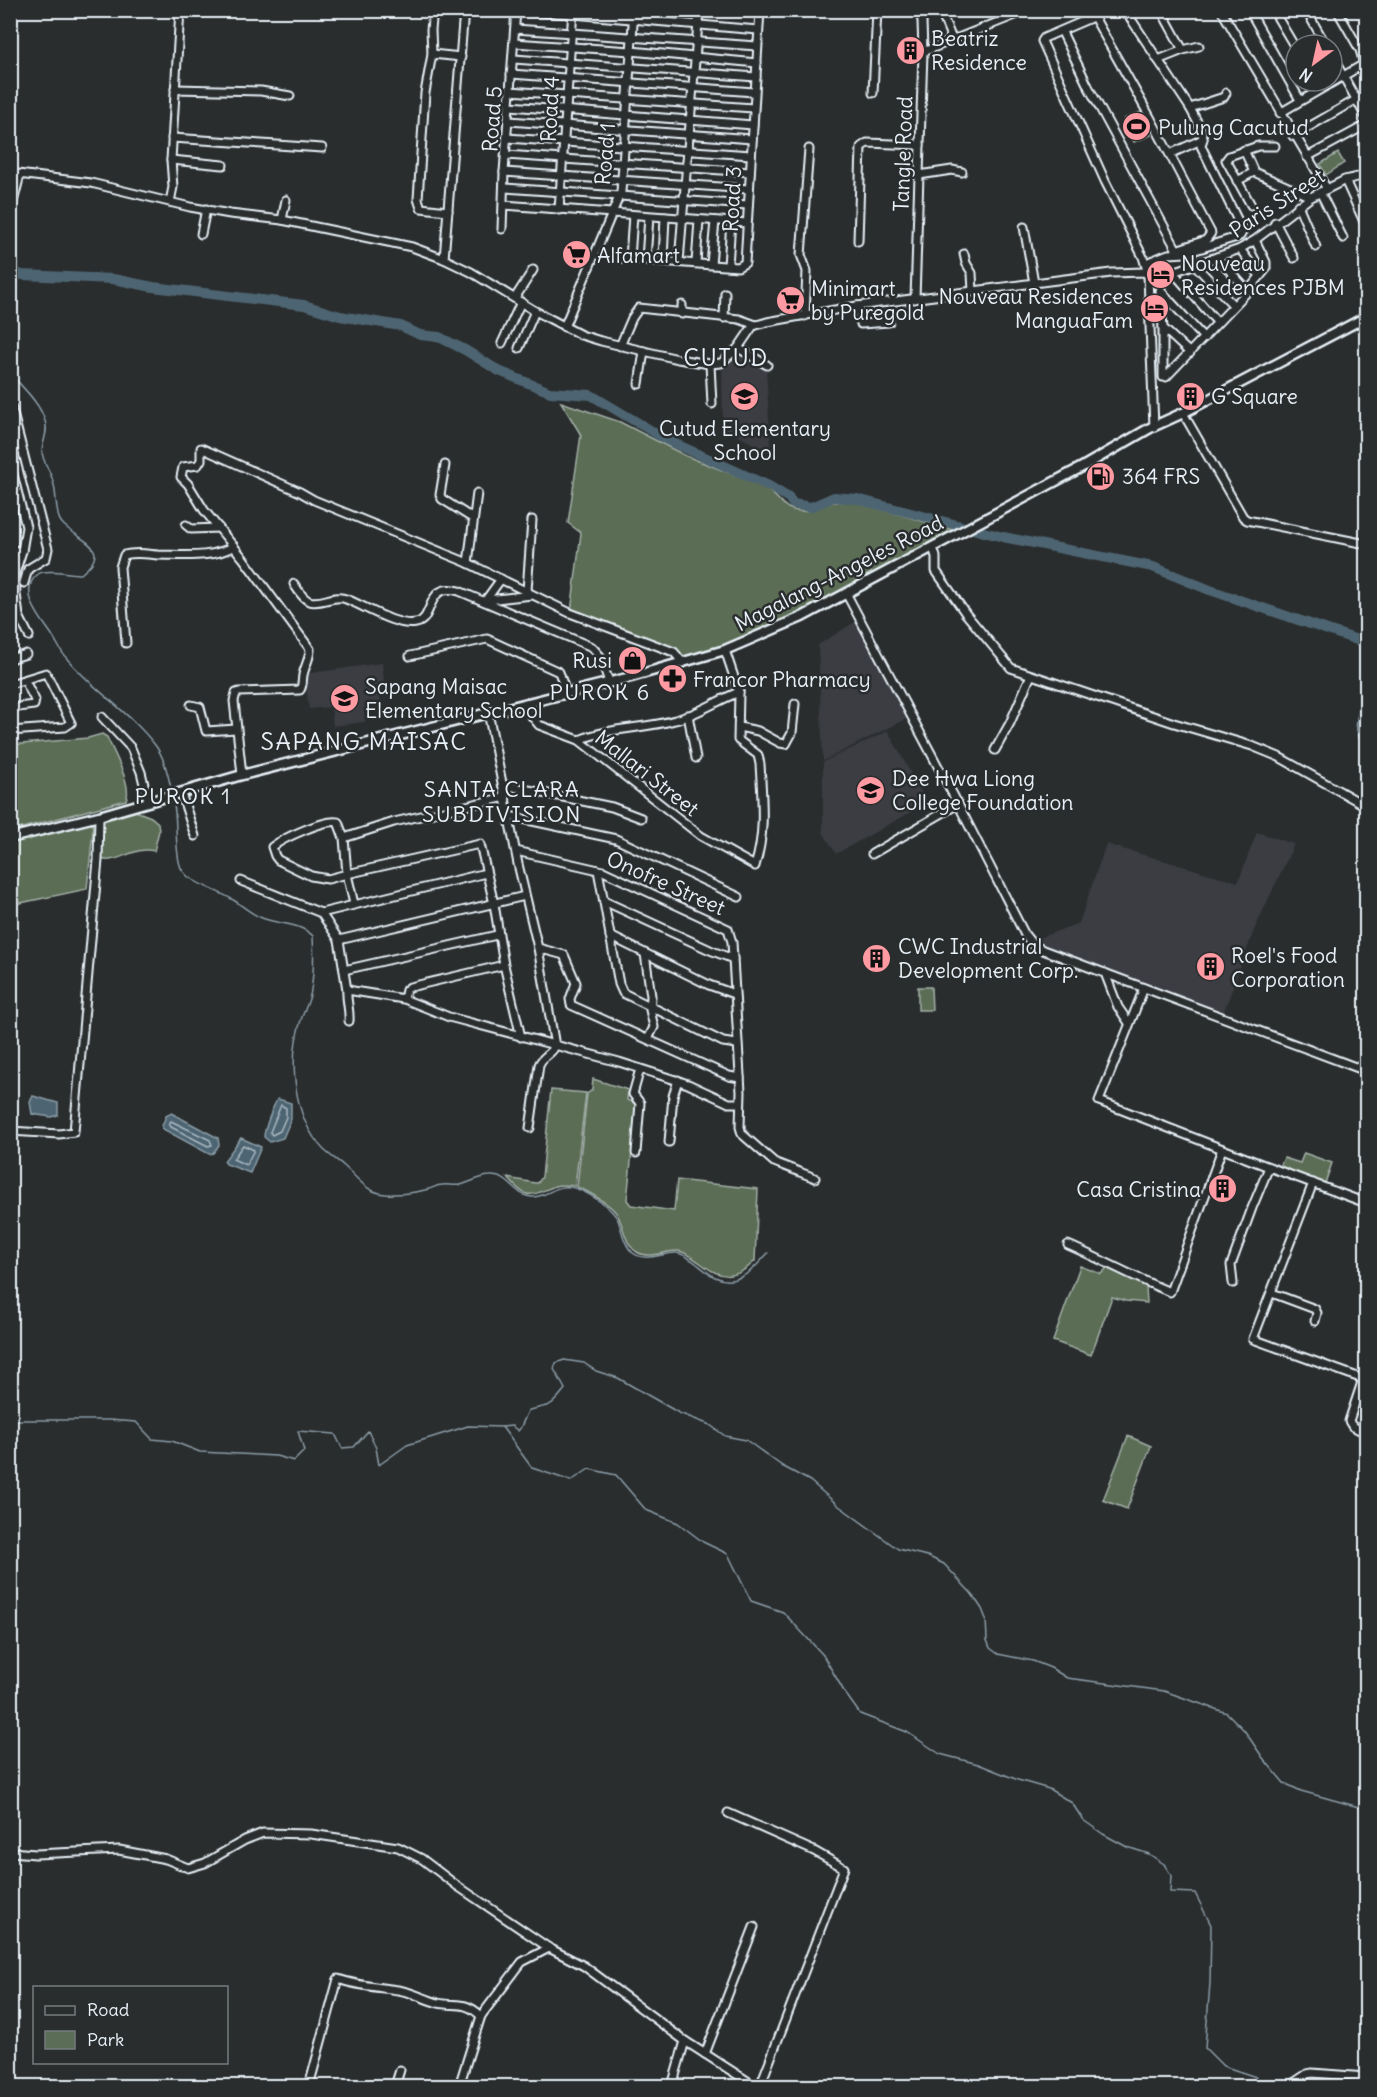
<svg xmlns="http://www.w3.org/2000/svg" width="1377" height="2097" font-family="Delius,sans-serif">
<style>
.built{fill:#3a3c42}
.green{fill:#5b6d56;stroke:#a2afa7;stroke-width:1.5}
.water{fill:#4d6572;stroke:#8b9da8;stroke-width:1.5}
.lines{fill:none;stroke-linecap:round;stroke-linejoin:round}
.shore{stroke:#aab9c2;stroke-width:1.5}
.stream{stroke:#8b9da8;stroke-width:1.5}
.river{stroke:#4d6572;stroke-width:10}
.minor-casing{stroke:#e8f1f8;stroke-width:11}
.major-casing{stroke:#e8f1f8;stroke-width:13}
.minor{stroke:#2a2d2e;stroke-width:7}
.major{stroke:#2a2d2e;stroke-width:8}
.labels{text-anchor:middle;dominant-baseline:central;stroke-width:5;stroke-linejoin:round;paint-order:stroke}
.poi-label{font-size:21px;fill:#e8f1f8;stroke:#2a2d2e;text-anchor:start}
.street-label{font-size:21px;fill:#e8f1f8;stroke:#2a2d2e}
.neighbourhood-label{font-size:22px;letter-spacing:1.5px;fill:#e8f1f8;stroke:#2a2d2e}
.quarter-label{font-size:24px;letter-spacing:1.5px;fill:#e8f1f8;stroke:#2a2d2e}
</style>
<rect width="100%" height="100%" fill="#2a2d2e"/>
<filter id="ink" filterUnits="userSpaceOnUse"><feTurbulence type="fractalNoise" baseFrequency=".0167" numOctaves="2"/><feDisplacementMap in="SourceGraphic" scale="12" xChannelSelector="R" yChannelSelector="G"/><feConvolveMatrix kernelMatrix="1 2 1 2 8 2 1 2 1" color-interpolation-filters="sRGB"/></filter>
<g filter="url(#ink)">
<g class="built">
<path d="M738 349 766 367 771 453 723 428 722 366Z"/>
<path d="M858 620 908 718 823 761 818 645Z"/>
<path d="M382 663 385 689 379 690 382 709 364 711 365 722 333 726 331 707 309 709 304 674Z"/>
<path d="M888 731 927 803 836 854 823 832V762Z"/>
<path d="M1257 832 1294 844 1255 928 1222 1016 1034 943 1033 940 1079 923 1106 844 1238 882Z"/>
</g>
<g class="green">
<path d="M1141 112 1151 135 1134 142 1124 119Z"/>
<path d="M1338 153 1344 163 1326 175 1320 164Z"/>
<path d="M561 402 620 422 686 456 763 486C773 492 779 502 788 508 802 515 812 509 825 504 834 501 843 501 853 501L957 531 783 624 683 662 571 612 581 533 568 523 581 435Z"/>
<path d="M102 734 107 737C113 751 133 786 126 800L11 831V745L88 738Z"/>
<path d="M133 810 151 817 158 823 159 831 154 851C134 845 114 867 99 858L103 819Z"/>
<path d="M85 823 92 824 93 830 87 889 11 905V843Z"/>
<path d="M918 987H931L932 1010H918Z"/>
<path d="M593 1079 628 1090 627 1100 637 1104 627 1200 631 1205 674 1211 677 1180 758 1189 755 1261C735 1281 720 1279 699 1262 693 1258 686 1252 678 1251 666 1250 650 1260 637 1252 625 1245 624 1227 618 1216 613 1205 587 1191 577 1187L587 1094 592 1090Z"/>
<path d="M551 1090 586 1093 575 1186C568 1185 562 1184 555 1186 531 1195 528 1202 508 1178L535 1183H538L542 1177Z"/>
<path d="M1304 1153 1332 1163 1324 1186 1279 1169 1284 1158 1300 1163Z"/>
<path d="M1080 1266 1101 1274 1108 1267 1146 1286 1147 1303 1126 1301 1112 1297 1091 1355 1053 1341Z"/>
<path d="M1128 1436 1151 1446 1127 1509 1103 1500Z"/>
</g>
<g class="water">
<path d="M1366 696V711L1363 725 1366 737V788H1364C1359 776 1364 764 1363 751 1363 745 1361 742 1359 737 1353 724 1359 708 1366 696Z"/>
<path d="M33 1096 58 1103V1115L51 1117 32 1114 30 1102Z"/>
<path d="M278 1099 291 1103V1119L283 1138 270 1142 264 1137C264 1130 274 1103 278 1099Z"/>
<path d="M171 1113 218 1138 219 1145 213 1153 209 1154 163 1129 162 1126 166 1116Z"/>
<path d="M241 1138 261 1147 250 1173 226 1164 224 1161Z"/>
</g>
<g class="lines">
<g class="shore">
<path d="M281 1105 286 1108V1117L280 1131 272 1135 270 1132Z"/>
<path d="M171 1121 210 1140 212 1145 208 1146 171 1127 169 1124Z"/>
<path d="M243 1145 254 1150 246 1165 233 1159Z"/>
</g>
<g class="stream">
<path d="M10 373C23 388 40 403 45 421 49 432 42 442 42 452 43 462 49 469 52 478 57 491 55 506 59 518 66 538 120 544 81 574 70 574 44 568 37 575 18 591 40 618 50 632 55 639 59 648 64 655 91 689 129 711 155 745 165 758 168 776 172 792"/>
<path d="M173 799C178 818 174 852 181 868 183 871 186 876 190 878 203 887 221 892 235 901 244 907 251 914 262 918 279 925 299 922 313 936 314 954 314 972 311 990 310 1001 304 1010 301 1020 288 1060 293 1117 323 1149 329 1155 337 1160 344 1166 353 1174 361 1184 371 1190 378 1193 386 1195 393 1194 404 1194 418 1192 429 1189 433 1188 437 1185 442 1185 448 1184 453 1186 460 1185 470 1183 480 1176 490 1176 509 1174 514 1196 532 1197 550 1197 557 1180 580 1190 592 1195 612 1208 618 1220 622 1231 624 1245 633 1253 646 1263 664 1252 677 1253 685 1254 691 1260 697 1264 702 1268 709 1274 715 1277 738 1288 755 1268 768 1253"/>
<path d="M10 1420H109L136 1422 152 1439 172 1441 200 1452 276 1456 294 1461 304 1451 298 1431 335 1434 342 1448 354 1447 368 1431 376 1448 379 1465 407 1445 468 1426 502 1427 532 1468 571 1481 589 1469 616 1475 646 1510 678 1523 703 1542 728 1554 751 1601 783 1612 823 1655 845 1693 860 1714 907 1732 940 1754 978 1764 1018 1780 1049 1789 1072 1803 1083 1820 1103 1834 1127 1847 1149 1854 1164 1864 1171 1875 1170 1892 1195 1893 1211 1925 1210 1983 1205 2048 1223 2066 1256 2077 1264 2086"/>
<path d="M502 1427 512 1426 518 1431C523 1426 524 1417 529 1410 551 1405 550 1408 565 1389L554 1369 556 1363 564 1360 584 1363 596 1371 618 1378 679 1413 710 1425 725 1436 746 1440 782 1466 810 1481 839 1506 898 1549 927 1556 944 1564 972 1594 982 1609 986 1619 987 1640 990 1648 998 1654 1033 1661 1051 1668 1067 1678 1164 1691 1227 1713 1244 1730 1263 1758 1284 1783 1301 1791 1366 1809"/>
</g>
<path class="river" d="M10 270 22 275 113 279 153 287 304 305 340 316 401 326 420 335 439 337 465 350 499 371 550 392 591 395 667 440 769 486 789 498 793 504 811 507 834 497 857 499 1003 537 1153 567 1210 590 1366 643"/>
<defs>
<g id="minor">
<path d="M433 10 431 30 432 54 425 93 418 199 421 208 448 211"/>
<path d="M940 10 952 39"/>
<path d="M1109 10 1044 38 1042 41 1105 181 1143 257 1146 267"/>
<path d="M1125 10 1190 108 1201 129 1203 138 1201 146 1243 231 1240 236 1186 253 1168 254 1146 263"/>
<path d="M1161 10 1183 50 1199 46"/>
<path d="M1221 10 1327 189"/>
<path d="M1249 10 1300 100"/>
<path d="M1273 10 1296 49"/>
<path d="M1306 10 1326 45"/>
<path d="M516 11 573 14 758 30"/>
<path d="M1094 17 1150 117 1211 233 1206 240 1176 250"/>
<path d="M515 29 757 46"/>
<path d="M1062 32 1088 86 1178 252"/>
<path d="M514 43 631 51 757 63"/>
<path d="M923 52 1028 10"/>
<path d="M432 54 461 57"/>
<path d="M1332 56 1366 117"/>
<path d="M514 59 756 77"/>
<path d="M1158 60 1183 50"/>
<path d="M511 74 754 92"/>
<path d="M175 89 261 91 290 96"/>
<path d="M510 91 753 108"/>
<path d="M873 93 877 10"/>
<path d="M510 106 753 125"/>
<path d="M1190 108 1224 97 1226 93"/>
<path d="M1280 113 1364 64 1360 50 1337 10"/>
<path d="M509 121 752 139"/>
<path d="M1293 136 1366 94"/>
<path d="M172 138 322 148"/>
<path d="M507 138 751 155"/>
<path d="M1244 150 1254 172 1311 197"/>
<path d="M1170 154 1203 139"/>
<path d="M506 155 750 172"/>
<path d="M1307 157 1366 125"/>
<path d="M171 160 223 165"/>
<path d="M504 172 749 189"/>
<path d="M10 173 91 183 190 207 230 214 282 220 412 247 444 259 471 272 535 311 581 335 601 341 678 359 710 364 721 363 738 348 753 326 767 322 857 306 1111 273 1145 272 1148 276 1154 427"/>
<path d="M919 175 952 170 962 172"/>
<path d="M1345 180 1366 226"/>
<path d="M1237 181 1254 172"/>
<path d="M505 188 748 205"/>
<path d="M1320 192 1343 238"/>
<path d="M170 202 173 187 171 160 180 10"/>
<path d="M504 205 747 223"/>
<path d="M1251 205 1226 160 1229 156 1258 146H1275"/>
<path d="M1298 205 1316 247"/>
<path d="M559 210 573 10"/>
<path d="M10 214 20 175"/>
<path d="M282 220 286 200"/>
<path d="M1275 222 1294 258"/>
<path d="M1024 227 1034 283"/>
<path d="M502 229 504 172 516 10"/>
<path d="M201 234 206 209"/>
<path d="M1255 240 1266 262V269L1248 291 1166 377H1163V328L1160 291 1162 283 1173 272 1240 249 1255 240 1311 197 1345 180 1366 175"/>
<path d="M858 241 861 147 867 143 920 145"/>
<path d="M1240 249 1260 276"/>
<path d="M964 254 966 263 972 273 973 292"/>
<path d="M1217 257 1248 291"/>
<path d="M620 258 738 267 745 263 760 10"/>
<path d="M444 259 464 10"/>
<path d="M630 259 633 215"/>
<path d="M646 259 649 217"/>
<path d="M663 260 665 217"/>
<path d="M679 262 699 10"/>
<path d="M696 263 699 220"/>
<path d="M711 264 715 221"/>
<path d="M1194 264 1233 305"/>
<path d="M728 266 731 221"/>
<path d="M1173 272 1217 322"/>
<path d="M1161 291 1204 338"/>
<path d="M515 298 533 270"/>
<path d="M915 299 923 52 922 21 919 10"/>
<path d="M857 306 861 324 889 322"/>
<path d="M682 314V305"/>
<path d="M805 316 807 271 801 255 809 149"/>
<path d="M724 318 725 293"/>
<path d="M564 327 621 192 634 10"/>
<path d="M1163 328 1190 353"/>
<path d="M502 343 521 302"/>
<path d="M620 346 632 318 639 308 739 319 756 325"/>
<path d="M519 348 535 311"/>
<path d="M738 348 767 365"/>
<path d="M710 364 712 404"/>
<path d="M639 384 644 351"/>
<path d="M10 402 48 549 46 558 28 569 24 583"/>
<path d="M1183 413 1243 517 1247 520 1366 544"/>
<path d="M10 462 26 527 22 551 15 573 16 594 19 616 29 636"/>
<path d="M445 465 440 495 442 499 472 518"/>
<path d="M186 525 191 529 219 528"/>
<path d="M933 547 936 557V571L966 614 1011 668 1174 723 1252 746 1279 757 1366 806"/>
<path d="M10 550 22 551"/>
<path d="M468 563 477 493"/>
<path d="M294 584C298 590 302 598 309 601 322 605 334 594 346 599 365 606 396 627 416 623 435 620 425 581 459 591L592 647 600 656 609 682"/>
<path d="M527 591 532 520"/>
<path d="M846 593 958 804 1025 935 1033 945 1043 950 1366 1071"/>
<path d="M487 600 532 595"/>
<path d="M485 601 501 579"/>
<path d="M126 643 120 567 124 555C136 552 146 554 158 555 181 555 213 559 234 546"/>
<path d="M410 656 487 639 559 672 566 693"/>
<path d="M10 659 26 654"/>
<path d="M10 684 46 673 71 723 65 727 10 731"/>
<path d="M525 703 527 710 539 725 579 740 701 836 755 866C766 832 762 799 760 764L758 755 738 740 739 692 725 650"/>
<path d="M191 705 200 707 206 731 236 729"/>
<path d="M10 708 34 705 35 700 25 681"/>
<path d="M488 712 518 864 538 948 555 1046C551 1055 542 1056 539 1065L530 1128"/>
<path d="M688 715 696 758"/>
<path d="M102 717 131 748 141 772 148 801"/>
<path d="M739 727 758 731 780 743 786 744 792 733 795 704"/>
<path d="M579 740C611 727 644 729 675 720 696 715 718 700 739 692"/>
<path d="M995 750 1010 723 1031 675"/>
<path d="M242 775 234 701 236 693 239 692 300 690C303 685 302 681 303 675 305 665 310 659 310 649L243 558 204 510 188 484 181 477 183 467 198 465 201 460V448L300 492 314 500 468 563 570 613 674 652 683 663"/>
<path d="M504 785 612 807 641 818"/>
<path d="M181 793 195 836"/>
<path d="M509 816 616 839 739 897"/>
<path d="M344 838 394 822 506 797"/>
<path d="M516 851 603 871 728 929 732 942 741 1092 740 1127 742 1134 774 1162 815 1178"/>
<path d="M872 854 958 804"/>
<path d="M598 870 619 984 623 993 723 1042 737 1044"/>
<path d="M241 881 321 913 339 940 347 990C346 1000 350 1010 349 1021"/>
<path d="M604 901 710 950 733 959"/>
<path d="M354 904 347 874 344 838 338 822C325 819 283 838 272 847L275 856 278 860 311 876 328 879 347 874 480 844 494 904 504 965 521 1037"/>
<path d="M321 913 486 873"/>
<path d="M610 936 709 985 734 994"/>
<path d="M339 940 525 896"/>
<path d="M538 948 564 955 576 983 570 999 571 1005 729 1076 740 1078"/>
<path d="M645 954 651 996 650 1010 654 1027 648 1039"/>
<path d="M344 970 497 935"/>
<path d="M1105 973 1118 1007 1129 1023"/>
<path d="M1144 988 1099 1101 1269 1167 1366 1203"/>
<path d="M347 990 404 999 449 1017 619 1062 688 1084 729 1103H740"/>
<path d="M404 999 406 990 410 987 504 965"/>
<path d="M10 1131 59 1134 74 1132 98 860 99 816"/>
<path d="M669 1142 673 1096 678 1080"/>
<path d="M636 1153 640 1103 633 1094 640 1069"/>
<path d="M1313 1183 1253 1339 1363 1379"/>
<path d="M1068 1245C1103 1260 1135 1278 1170 1292L1222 1149"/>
<path d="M1233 1283 1231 1265 1252 1208 1269 1167"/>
<path d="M1272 1293 1315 1309 1317 1313 1315 1321"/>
<path d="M1366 1370 1349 1421 1352 1426 1366 1433"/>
<path d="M728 1813 814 1851 844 1868 760 2086"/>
<path d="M10 1852 36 1854 119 1850 166 1859 188 1868 205 1863 245 1840 263 1833 311 1834 398 1847 422 1859 456 1885 549 1948 584 1966 685 2041 755 2086"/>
<path d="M705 2054 754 1927"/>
<path d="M309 2086 338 1979C358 1986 377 1987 398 1990 412 1992 424 1999 438 2003 456 2007 465 2000 481 2016"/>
<path d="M395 2086 400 2070"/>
<path d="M459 2086 481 2016 522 1962 549 1948"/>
<path d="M672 2086 685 2041"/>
<path d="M1289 2086 1307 2074 1312 2073 1366 2077"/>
</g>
<path id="major" d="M10 838 99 816 242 775 631 677 725 650 802 617 1084 466 1150 428 1183 413 1366 317"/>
</defs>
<use href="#minor" class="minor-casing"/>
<use href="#major" class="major-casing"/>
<use href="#minor" class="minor"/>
<use href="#major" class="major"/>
</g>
</g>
<defs>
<symbol id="building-disc" viewBox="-11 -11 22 22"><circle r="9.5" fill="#ff9aa2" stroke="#2a2d2e"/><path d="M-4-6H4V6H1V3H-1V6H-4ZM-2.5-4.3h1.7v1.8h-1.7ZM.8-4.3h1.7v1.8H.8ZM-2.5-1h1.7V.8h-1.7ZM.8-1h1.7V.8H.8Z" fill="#111"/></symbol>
<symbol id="stadium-disc" viewBox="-11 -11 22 22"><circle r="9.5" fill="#ff9aa2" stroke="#2a2d2e"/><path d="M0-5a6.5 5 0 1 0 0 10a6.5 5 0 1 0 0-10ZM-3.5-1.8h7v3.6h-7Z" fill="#111"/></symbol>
<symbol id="supermarket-disc" viewBox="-11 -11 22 22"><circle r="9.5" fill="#ff9aa2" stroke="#2a2d2e"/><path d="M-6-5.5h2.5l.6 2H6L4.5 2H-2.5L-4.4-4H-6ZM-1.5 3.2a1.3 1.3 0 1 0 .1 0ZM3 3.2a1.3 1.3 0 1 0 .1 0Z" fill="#111"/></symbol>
<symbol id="hotel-disc" viewBox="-11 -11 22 22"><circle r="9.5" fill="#ff9aa2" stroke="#2a2d2e"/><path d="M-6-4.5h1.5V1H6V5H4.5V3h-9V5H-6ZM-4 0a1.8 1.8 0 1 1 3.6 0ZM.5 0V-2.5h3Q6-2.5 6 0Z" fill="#111"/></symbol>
<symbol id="school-disc" viewBox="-11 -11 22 22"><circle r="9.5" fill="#ff9aa2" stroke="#2a2d2e"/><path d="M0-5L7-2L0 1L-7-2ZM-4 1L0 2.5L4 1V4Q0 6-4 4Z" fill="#111"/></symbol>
<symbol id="fuel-disc" viewBox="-11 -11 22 22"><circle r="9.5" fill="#ff9aa2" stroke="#2a2d2e"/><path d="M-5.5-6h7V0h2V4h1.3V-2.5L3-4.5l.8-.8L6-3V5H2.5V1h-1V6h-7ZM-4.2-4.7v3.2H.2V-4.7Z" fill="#111"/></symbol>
<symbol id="shop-disc" viewBox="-11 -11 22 22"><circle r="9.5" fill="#ff9aa2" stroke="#2a2d2e"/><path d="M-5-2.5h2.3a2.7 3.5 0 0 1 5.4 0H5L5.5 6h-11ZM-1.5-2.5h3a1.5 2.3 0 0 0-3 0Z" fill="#111"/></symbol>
<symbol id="pharmacy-disc" viewBox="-11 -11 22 22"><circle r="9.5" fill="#ff9aa2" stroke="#2a2d2e"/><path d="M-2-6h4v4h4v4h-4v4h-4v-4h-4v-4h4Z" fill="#111"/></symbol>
<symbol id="university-disc" viewBox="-11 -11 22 22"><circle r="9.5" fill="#ff9aa2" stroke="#2a2d2e"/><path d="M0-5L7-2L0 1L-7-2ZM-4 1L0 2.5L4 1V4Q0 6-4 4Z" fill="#111"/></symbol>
</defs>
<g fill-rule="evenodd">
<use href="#building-disc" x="894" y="34" width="33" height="33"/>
<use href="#stadium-disc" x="1120" y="110" width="33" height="33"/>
<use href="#supermarket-disc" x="560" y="238" width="33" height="33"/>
<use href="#hotel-disc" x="1144" y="258" width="33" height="33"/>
<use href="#supermarket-disc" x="774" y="284" width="33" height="33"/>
<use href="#hotel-disc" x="1138" y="292" width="33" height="33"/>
<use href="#building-disc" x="1174" y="380" width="33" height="33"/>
<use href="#school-disc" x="728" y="380" width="33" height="33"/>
<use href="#fuel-disc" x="1084" y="460" width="33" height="33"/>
<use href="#shop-disc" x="616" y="644" width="33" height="33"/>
<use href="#pharmacy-disc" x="656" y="662" width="33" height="33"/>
<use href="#school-disc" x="328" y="682" width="33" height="33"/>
<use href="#university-disc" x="854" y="774" width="33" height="33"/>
<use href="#building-disc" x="860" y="942" width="33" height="33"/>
<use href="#building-disc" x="1194" y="950" width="33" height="33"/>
<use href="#building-disc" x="1206" y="1172" width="33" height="33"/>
</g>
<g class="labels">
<g class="poi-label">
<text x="931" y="38">Beatriz<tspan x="931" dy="24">Residence</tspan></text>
<text x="1158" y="127">Pulung Cacutud</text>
<text x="597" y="255">Alfamart</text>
<text x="1181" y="263">Nouveau<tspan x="1181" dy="24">Residences PJBM</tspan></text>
<text x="811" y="288">Minimart<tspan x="811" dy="24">by Puregold</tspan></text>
<text x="1133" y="296" text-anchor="end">Nouveau Residences<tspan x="1133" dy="24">ManguaFam</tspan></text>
<text x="1211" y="396">G Square</text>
<text x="745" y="428" text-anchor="middle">Cutud Elementary<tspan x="745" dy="24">School</tspan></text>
<text x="1122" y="476">364 FRS</text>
<text x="612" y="660" text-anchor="end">Rusi</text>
<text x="693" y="679">Francor Pharmacy</text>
<text x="365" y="686">Sapang Maisac<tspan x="365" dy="24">Elementary School</tspan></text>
<text x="892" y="778">Dee Hwa Liong<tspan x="892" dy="24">College Foundation</tspan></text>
<text x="898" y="946">CWC Industrial<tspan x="898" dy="24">Development Corp.</tspan></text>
<text x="1231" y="955">Roel's Food<tspan x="1231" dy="24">Corporation</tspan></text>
<text x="1201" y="1189" text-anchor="end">Casa Cristina</text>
</g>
<g class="street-label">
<text transform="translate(550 109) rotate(-87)">Road 4</text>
<text transform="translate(492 119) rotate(-86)">Road 5</text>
<text transform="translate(605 154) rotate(-85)">Road 1</text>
<text transform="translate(903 154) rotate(-88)">Tangle Road</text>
<text transform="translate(732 199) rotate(-87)">Road 3</text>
<text transform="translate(1277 203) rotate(-33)">Paris Street</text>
<text transform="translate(839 573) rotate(-27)">Magalang-Angeles Road</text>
<text transform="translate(647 773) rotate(38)">Mallari Street</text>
<text transform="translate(666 883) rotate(24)">Onofre Street</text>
</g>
<g class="neighbourhood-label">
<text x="600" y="692">PUROK 6</text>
<text x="502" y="789">SANTA CLARA<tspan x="502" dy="25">SUBDIVISION</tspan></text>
<text x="183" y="796">PUROK 1</text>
</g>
<g class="quarter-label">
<text x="726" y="357">CUTUD</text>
<text x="364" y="741">SAPANG MAISAC</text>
</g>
</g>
<rect width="1377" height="2097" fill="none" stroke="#2a2d2e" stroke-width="36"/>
<rect x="18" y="18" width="1341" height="2061" fill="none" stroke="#e8f1f8" stroke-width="2" filter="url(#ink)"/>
<rect x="33" y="1986" width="195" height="78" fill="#2a2d2e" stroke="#767b7f" stroke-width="1.5"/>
<rect x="45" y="2006" width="30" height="9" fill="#2a2d2e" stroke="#767b7f" stroke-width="1.5"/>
<text x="87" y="2016" font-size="18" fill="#e8f1f8">Road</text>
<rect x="45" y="2031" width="30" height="18" fill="#5b6d56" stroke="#767b7f" stroke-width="1.5"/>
<text x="87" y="2046" font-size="18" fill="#e8f1f8">Park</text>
<g transform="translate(1314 63) rotate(213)"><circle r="28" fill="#2a2d2e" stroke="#767b7f" stroke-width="1.5"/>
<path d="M0-4.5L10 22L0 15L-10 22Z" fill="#ff9aa2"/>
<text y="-9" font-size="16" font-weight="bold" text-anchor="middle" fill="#e8f1f8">N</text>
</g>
</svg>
